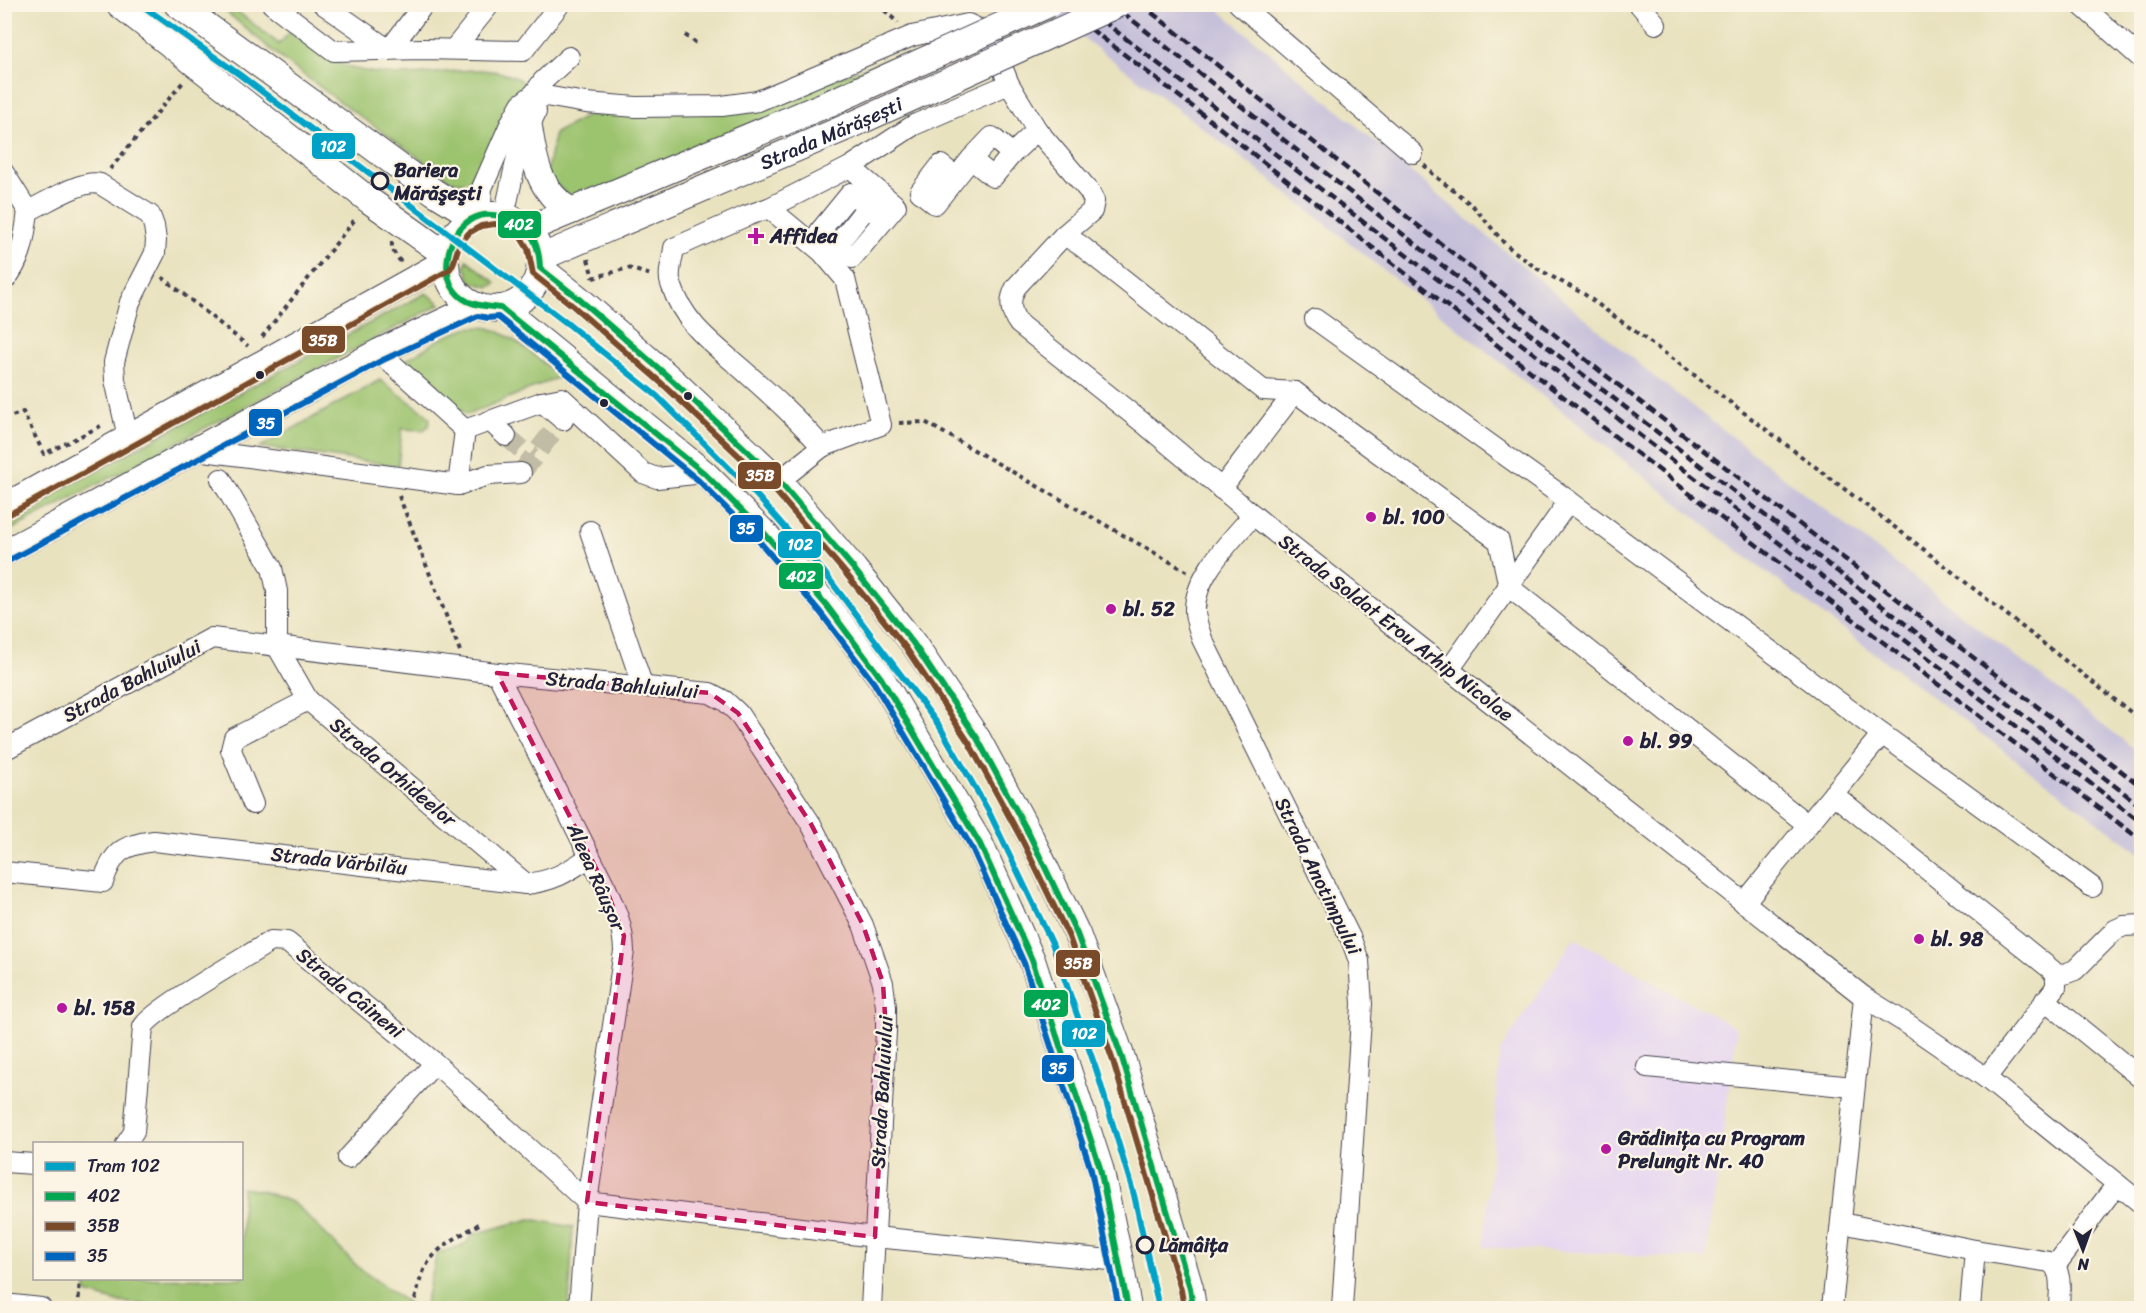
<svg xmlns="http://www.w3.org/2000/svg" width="2146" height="1313" font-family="Sriracha,sans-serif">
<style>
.built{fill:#e4d3f2}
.industrial{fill:#c6c0da}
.green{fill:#9cc36e;stroke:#5f7254;stroke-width:1.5}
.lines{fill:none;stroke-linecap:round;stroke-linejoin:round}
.minor-tunnel{stroke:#c1bca5;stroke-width:20;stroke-dasharray:20 10;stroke-linecap:butt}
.minor-casing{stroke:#403f4f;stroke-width:22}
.major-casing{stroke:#403f4f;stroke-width:28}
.path{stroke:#403f4f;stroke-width:4;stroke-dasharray:4.5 4.5;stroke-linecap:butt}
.minor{stroke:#fff;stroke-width:20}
.major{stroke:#fff;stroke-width:26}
.rail{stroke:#22223b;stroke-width:4.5;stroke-dasharray:9 4.5;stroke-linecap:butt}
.major-bridge-casing{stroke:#403f4f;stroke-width:28;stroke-linecap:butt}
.major-bridge{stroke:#fff;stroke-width:26}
.bus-1-casing{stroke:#fcf5e5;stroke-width:10}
.bus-2-casing{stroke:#fcf5e5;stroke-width:10}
.bus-3-casing{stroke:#fcf5e5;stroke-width:10}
.bus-1{stroke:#00a651;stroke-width:6}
.bus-2{stroke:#7a4b2a;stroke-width:6}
.bus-3{stroke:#0065bd;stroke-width:6}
.tram-1-casing{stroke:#fcf5e5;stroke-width:10}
.tram-1{stroke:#02a2c7;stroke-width:6}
.marked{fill:#c2185b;fill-opacity:0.2;stroke:#c2185b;stroke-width:4.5;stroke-dasharray:12 8;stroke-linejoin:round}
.stop-dot{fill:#fcf5e5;stroke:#22223b;stroke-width:3}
.poi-dot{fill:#b5179e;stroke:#fcf5e5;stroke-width:2}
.bus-dot{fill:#22223b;stroke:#fcf5e5;stroke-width:2}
.labels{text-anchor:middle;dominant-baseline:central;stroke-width:4.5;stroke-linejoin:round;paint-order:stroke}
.street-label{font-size:20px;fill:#22223b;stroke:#fcf5e5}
.stop-label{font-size:20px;font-weight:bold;fill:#22223b;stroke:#fcf5e5;text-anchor:start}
.poi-label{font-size:20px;font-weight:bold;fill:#22223b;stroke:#fcf5e5;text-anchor:start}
.line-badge{stroke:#fcf5e5;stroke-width:2}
.badge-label{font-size:16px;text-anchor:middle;font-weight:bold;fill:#fff}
</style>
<rect width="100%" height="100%" fill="#fcf5e5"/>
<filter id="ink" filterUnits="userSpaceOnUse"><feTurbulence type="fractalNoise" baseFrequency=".0167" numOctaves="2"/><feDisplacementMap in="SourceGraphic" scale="12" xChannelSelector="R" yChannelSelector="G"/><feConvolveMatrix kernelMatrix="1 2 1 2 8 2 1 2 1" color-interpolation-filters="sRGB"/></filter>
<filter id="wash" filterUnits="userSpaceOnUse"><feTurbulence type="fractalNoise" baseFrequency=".008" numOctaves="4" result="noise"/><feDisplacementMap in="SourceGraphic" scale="24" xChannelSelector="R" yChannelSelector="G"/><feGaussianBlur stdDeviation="1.35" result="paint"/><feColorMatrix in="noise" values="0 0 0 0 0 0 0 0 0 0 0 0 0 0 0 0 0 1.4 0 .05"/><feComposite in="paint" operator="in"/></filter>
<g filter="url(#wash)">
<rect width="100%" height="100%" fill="#e9e2bf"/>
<path class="built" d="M1574 938 1737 1029 1706 1259 1484 1247 1500 1051Z"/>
<path class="industrial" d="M1040 5H1213L1656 378 2141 754V854L1733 547 1255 168Z"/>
<g class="green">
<path d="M220 5H229L279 44 291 31C325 62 352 73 399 75 440 77 488 58 525 83 514 104 487 167 470 179 464 183 459 182 452 181L340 102 281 58 223 9Z"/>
<path d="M915 55 582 210 546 174 555 133 585 117 608 111 759 107 896 56Z"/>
<path d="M467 260 496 283 490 287 471 282 465 266Z"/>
<path d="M426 293 441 304 5 533V519Z"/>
<path d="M466 328C473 328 482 326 489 328 513 335 541 360 559 377L467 415 401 363 440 339Z"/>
<path d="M380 380 424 412 430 419 429 426 423 430 402 429 398 466 260 447Z"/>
<path d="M242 1188 262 1191 294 1203 360 1269 409 1304V1308H187L118 1302 86 1293 87 1279 242 1278Z"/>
<path d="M530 1219 573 1227 569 1308H424L437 1253 464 1245 474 1234Z"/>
</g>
</g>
<g filter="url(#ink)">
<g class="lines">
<g class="minor-tunnel">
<path d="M506 436 532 458"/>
<path d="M521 473 559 424"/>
</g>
<defs>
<g id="minor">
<path d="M272 4 334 51 423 49 523 51 560 4"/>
<path d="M323 4 389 50 424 4"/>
<path d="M1239 4 1413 153"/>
<path d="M1639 4 1656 24"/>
<path d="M2080 4 2142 59"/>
<path d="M454 49 490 4"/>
<path d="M534 94 586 103 636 107 722 106 758 101 912 36 968 24 979 29 992 42 1009 84 1037 130 1089 191 1094 201 1092 211 1064 235 1016 287C1009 300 1009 311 1019 324L1147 426 1253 515 1864 997 1909 1025 1986 1078 2142 1204"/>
<path d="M971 159 993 177 1012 154 1037 130"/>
<path d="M850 167 896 206 852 258 820 231 851 193 884 220"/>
<path d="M4 173 28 211C46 203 81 179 100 184L150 215 154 226 156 240 155 253 130 302 114 362 115 380 128 437"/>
<path d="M956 177 941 165 920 192 935 204 971 159 992 137 1012 154"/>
<path d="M769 208 822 252 845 279 881 425 822 447"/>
<path d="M504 216 519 148 536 112 534 94"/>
<path d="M480 217 482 188 511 122 521 104 534 94 543 81 569 57"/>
<path d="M1064 235 1080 245 1263 390 1295 392 1221 489"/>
<path d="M837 245 867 207"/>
<path d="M4 281C22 261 25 236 28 211"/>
<path d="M1315 319 1569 501 1882 734 2092 887"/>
<path d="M379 352 465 430"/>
<path d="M1295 392 1499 541 1509 587 1808 825"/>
<path d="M542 402 563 420"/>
<path d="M490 421 506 436"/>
<path d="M465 430 542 402 562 398 643 473 657 478 704 473"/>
<path d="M196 450 458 485 488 475 521 473"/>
<path d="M221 479 272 568 277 591V646L308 700 526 884"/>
<path d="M779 481 822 447C798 419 770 394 743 370 712 343 684 324 671 284 667 274 673 258 674 248L746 216 769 208 850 167 914 125 1009 84"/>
<path d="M458 485 465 430"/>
<path d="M1253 515C1231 541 1194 576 1195 611 1195 620 1200 631 1202 639L1351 939 1359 961 1362 1004 1342 1308"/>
<path d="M590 531 643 687"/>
<path d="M1449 670 1569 501"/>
<path d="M497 673 606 888C616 911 623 925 624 951L587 1202 579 1308"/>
<path d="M4 750 212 638 497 673 710 693 725 701 738 713 811 824 863 925 883 983 886 1007V1031L871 1308"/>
<path d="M1833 794 2052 970 2056 977V987L1986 1078"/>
<path d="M253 804 231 750 234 738 308 700"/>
<path d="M4 872 103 882C113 852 122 845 154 841L526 884C554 881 567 872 590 857"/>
<path d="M1744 903 1882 734"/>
<path d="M2056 977 2075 970 2115 930 2124 926 2142 925"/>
<path d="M2045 1000 2142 1079"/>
<path d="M1647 1067 1854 1087"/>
<path d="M126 1144 134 1132 143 1027C153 1009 248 956 271 941L287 942 435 1063 587 1202"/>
<path d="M348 1158 435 1063"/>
<path d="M4 1162 34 1164"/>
<path d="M587 1202 875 1237 1120 1261"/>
<path d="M1842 1223 1975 1250 2050 1262C2064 1271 2059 1294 2059 1308"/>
<path d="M2055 1266 2117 1184"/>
<path d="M4 1304 41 1308"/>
<path d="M1832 1308 1864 997"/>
<path d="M1970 1308 1975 1250"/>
</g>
<g id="major">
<path d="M119 4 370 201 446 255"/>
<path d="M177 4 434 192 476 218"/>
<path d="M529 127C534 161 539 192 571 211"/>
<circle cx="493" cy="262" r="47"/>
<path d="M528 229 832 102"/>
<path d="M540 258 614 226"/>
<path d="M540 268 579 299 673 381 779 481 854 569 913 643 977 738 1030 836 1077 934 1122 1058 1190 1288 1193 1308"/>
<path d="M501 308 704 473 765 534 827 606 881 678 980 844 1032 960 1100 1168 1120 1261 1128 1308"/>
<path d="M4 507 445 262"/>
<path d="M4 553 379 352 477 306"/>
</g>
</defs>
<use href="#minor" class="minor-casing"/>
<use href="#major" class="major-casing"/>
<g class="path">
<path d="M878 4 898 23"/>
<path d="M685 35 699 45"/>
<path d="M1424 165 1434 175 1474 207 1505 244 1536 268 1584 294 1685 368 1913 541 2142 721"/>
<path d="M110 169 184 81"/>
<path d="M392 242C391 250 396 256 401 262"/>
<path d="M588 259 593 278"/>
<path d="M162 277 248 346"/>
<path d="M593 278 628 268 651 275"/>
<path d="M262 337 356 218"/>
<path d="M4 419 23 412 44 454 103 425"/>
<path d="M899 423 925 422 1188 572"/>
<path d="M399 496 460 651"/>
<path d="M78 1308 80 1278"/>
<path d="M413 1308C417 1293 420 1273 430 1260 442 1244 463 1234 479 1224"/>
</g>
<use href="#minor" class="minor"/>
<use href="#major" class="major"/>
<g class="rail">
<path d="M1058 4 1188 103 1539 378 2142 841"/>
<path d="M1081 4 2142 823"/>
<path d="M1112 4 1471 288 2142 807"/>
<path d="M1141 4 1600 371 2142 787"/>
</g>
<defs>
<g id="major-bridge">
<path d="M832 102 1049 4"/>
<path id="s1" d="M614 226 854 124 1118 4"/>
</g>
</defs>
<use href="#major-bridge" class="major-bridge-casing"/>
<use href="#major-bridge" class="major-bridge"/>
<defs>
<path id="bus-1" d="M1128 1308 1100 1168 1032 960 980 844 881 678 827 606 765 534 704 473 501 308C485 306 466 306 455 291 439 270 449 231 472 219 482 213 493 214 503 217 530 225 539 241 540 268L579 299 673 381 779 481 854 569 913 643 977 738 1030 836 1077 934 1122 1058 1190 1288 1193 1308"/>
<path id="bus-2" d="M8 515 449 270 453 265 459 245 469 233 481 226 495 224 508 228 520 236 528 249 533 274 573 306 667 388 772 487 847 575 906 648 969 743 1022 840 1069 937 1113 1061 1181 1290 1184 1308"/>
<path id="bus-3" d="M8 561 383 360 478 316 488 318 498 317 698 480 758 540 820 612 874 683 972 848 1024 963 1091 1170 1119 1308"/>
</defs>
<use href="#bus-1" class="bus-1-casing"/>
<use href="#bus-2" class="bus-2-casing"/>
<use href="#bus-3" class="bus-3-casing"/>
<use href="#bus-1" class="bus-1"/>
<use href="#bus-2" class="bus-2"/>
<use href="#bus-3" class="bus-3"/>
<defs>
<path id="tram-1" d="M140 4 240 75 568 324 657 396 758 497 824 572 940 727 989 812 1052 943 1097 1072 1134 1195 1159 1308"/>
</defs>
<use href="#tram-1" class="tram-1-casing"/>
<use href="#tram-1" class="tram-1"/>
</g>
</g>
<path class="marked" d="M497 673 710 693 738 713 811 824 863 925 883 983 886 1031 875 1237 587 1202 624 936 606 888Z"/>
<g class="stop-dot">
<circle cx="380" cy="181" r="8"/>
<circle cx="1145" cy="1245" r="8"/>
</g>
<g class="poi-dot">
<path d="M753 227h6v6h6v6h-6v6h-6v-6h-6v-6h6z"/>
<circle cx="1371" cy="517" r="6"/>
<circle cx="1111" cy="609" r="6"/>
<circle cx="1628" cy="741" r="6"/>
<circle cx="1919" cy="939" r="6"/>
<circle cx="62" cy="1008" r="6"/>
<circle cx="1606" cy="1149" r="6"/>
</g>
<g class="bus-dot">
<circle cx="260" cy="375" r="5"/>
<circle cx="688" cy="396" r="5"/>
<circle cx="604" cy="403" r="5"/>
</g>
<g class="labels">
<g class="street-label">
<text stroke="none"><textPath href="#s1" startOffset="236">Strada Mărășești</textPath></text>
<text transform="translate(1396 628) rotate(38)">Strada Soldat Erou Arhip Nicolae</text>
<text transform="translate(132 681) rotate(-28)">Strada Bahluiului</text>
<text transform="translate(622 685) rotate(5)">Strada Bahluiului</text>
<text transform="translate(393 772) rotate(40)">Strada Orhideelor</text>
<text transform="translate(339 861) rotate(6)">Strada Vărbilău</text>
<text transform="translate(1318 876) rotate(64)">Strada Anotimpului</text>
<text transform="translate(596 877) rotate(66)">Aleea Râușor</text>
<text transform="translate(350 993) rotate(39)">Strada Câineni</text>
<text transform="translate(882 1092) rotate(-87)">Strada Bahluiului</text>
</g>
<g class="stop-label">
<text x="394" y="170">Bariera<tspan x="394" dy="23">Mărăşeşti</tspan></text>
<text x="1159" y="1245">Lămâița</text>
</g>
<g class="poi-label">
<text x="770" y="236">Affidea</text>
<text x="1383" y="517">bl. 100</text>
<text x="1123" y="609">bl. 52</text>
<text x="1640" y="741">bl. 99</text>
<text x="1931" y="939">bl. 98</text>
<text x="74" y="1008">bl. 158</text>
<text x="1618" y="1138">Grădinița cu Program<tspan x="1618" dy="23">Prelungit Nr. 40</tspan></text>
</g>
</g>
<g class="line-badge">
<rect x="311" y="132" width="45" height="28" rx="6" fill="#02a2c7"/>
<rect x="497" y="210" width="45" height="29" rx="6" fill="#00a651"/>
<rect x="301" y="325" width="45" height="29" rx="6" fill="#7a4b2a"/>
<rect x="248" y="408" width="35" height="29" rx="6" fill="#0065bd"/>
<rect x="737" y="461" width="45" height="29" rx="6" fill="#7a4b2a"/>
<rect x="729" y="514" width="35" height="29" rx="6" fill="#0065bd"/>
<rect x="777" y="530" width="45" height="29" rx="6" fill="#02a2c7"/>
<rect x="778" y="562" width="46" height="28" rx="6" fill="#00a651"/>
<rect x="1055" y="949" width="46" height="29" rx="6" fill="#7a4b2a"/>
<rect x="1023" y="989" width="46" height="29" rx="6" fill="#00a651"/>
<rect x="1061" y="1019" width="45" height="29" rx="6" fill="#02a2c7"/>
<rect x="1041" y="1054" width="34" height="29" rx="6" fill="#0065bd"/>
</g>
<g class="badge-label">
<text x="333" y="152">102</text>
<text x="519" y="230">402</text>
<text x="323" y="346">35B</text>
<text x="266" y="429">35</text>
<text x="760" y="481">35B</text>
<text x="746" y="534">35</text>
<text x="800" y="550">102</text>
<text x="801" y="582">402</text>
<text x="1078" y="969">35B</text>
<text x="1046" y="1010">402</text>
<text x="1084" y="1039">102</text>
<text x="1058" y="1074">35</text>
</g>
<rect width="2146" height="1313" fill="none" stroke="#fcf5e5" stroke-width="24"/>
<rect x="33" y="1142" width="210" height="138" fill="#fcf5e5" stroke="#a5a1a1" stroke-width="1.5"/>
<rect x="45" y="1162" width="30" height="9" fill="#02a2c7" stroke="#a5a1a1" stroke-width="1.5"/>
<text x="87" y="1172" font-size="18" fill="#22223b">Tram 102</text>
<rect x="45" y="1192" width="30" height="9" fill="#00a651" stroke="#a5a1a1" stroke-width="1.5"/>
<text x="87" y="1202" font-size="18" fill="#22223b">402</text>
<rect x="45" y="1222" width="30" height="9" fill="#7a4b2a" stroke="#a5a1a1" stroke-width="1.5"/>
<text x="87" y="1232" font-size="18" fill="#22223b">35B</text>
<rect x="45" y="1252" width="30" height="9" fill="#0065bd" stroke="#a5a1a1" stroke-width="1.5"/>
<text x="87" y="1262" font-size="18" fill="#22223b">35</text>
<g transform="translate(2083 1250) rotate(179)" stroke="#fcf5e5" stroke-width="4.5" paint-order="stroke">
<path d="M0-4.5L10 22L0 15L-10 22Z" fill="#22223b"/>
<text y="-9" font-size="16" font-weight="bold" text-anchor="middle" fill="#22223b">N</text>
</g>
</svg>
